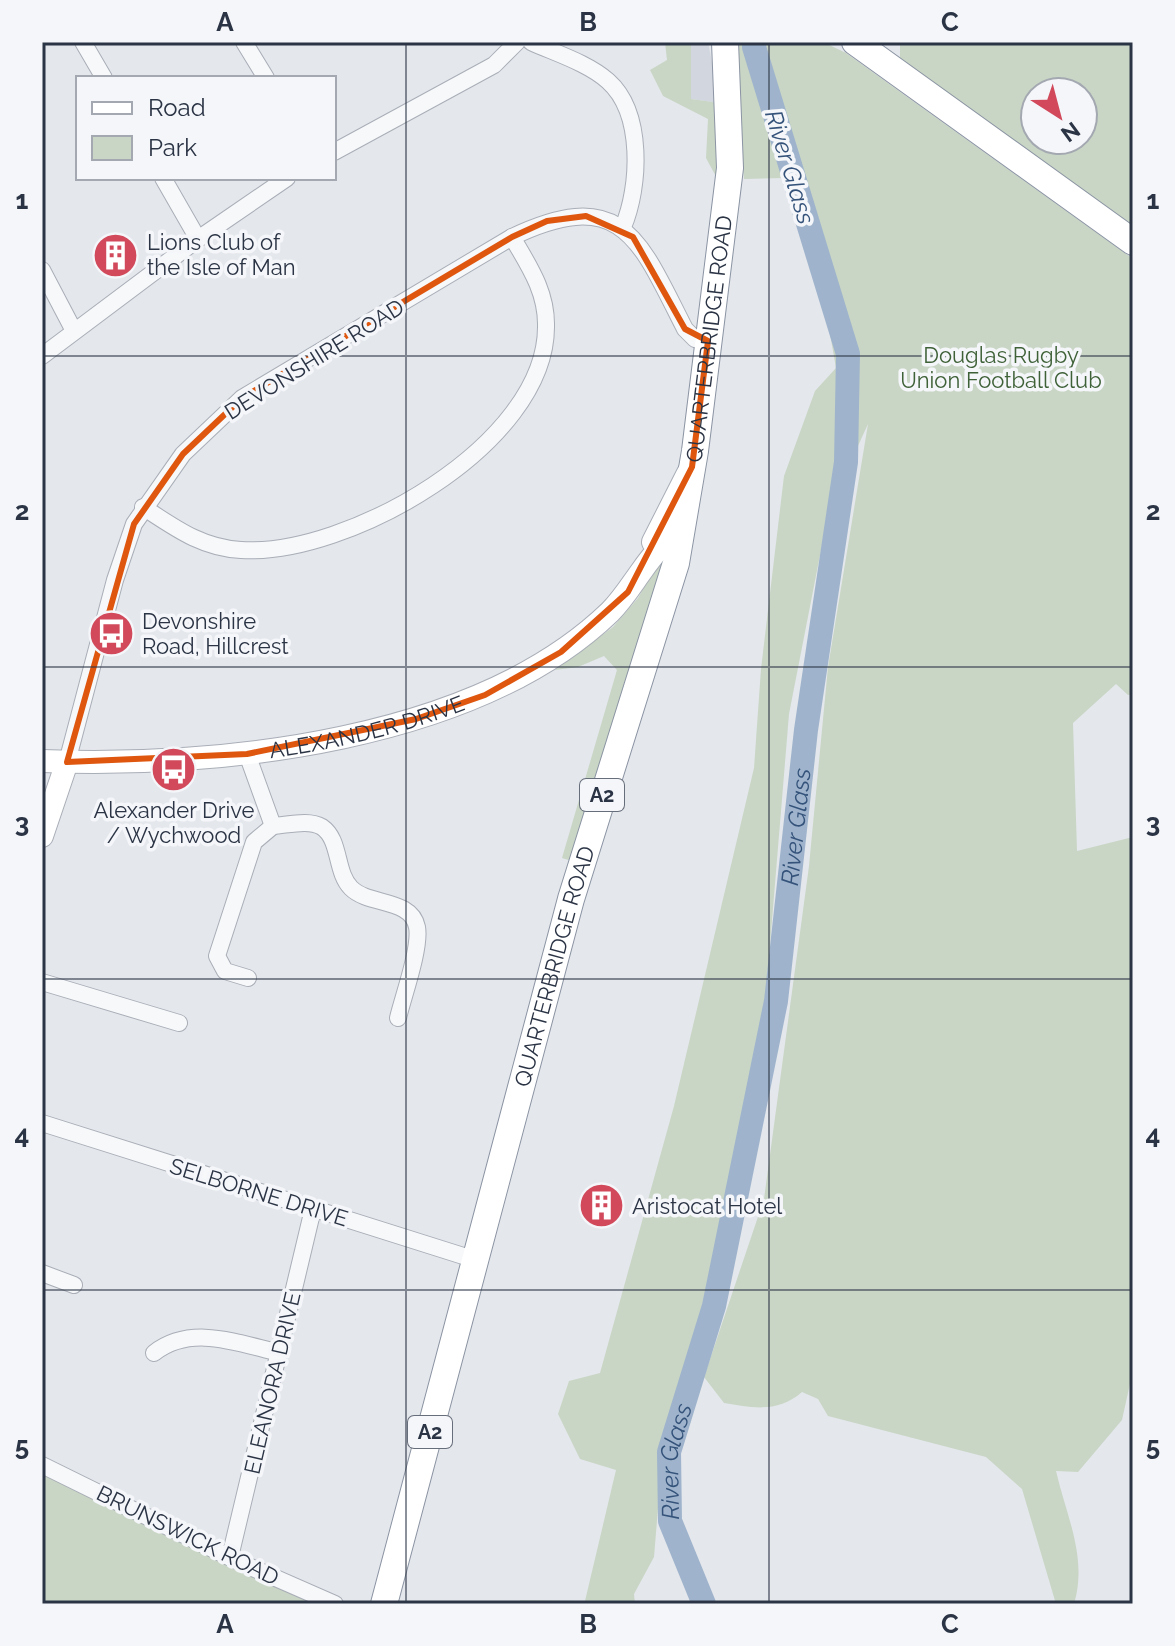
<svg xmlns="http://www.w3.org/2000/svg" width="1175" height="1646" font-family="Raleway,sans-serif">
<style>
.built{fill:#d2d6de}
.green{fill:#c9d6c5;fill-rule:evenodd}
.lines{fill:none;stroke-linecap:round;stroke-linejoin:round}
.river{stroke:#9fb4cc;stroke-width:24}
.minor-casing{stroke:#a9aeb7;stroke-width:18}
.secondary-casing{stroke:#a9aeb7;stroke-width:24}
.trunk-casing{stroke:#8b94a3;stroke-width:28}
.minor{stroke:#f7f8fa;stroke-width:16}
.secondary{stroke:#fff;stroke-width:22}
.trunk{stroke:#fff;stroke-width:26}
.marked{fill:none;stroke:#df570f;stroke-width:6;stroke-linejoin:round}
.grid{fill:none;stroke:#2b3445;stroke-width:2;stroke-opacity:0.55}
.labels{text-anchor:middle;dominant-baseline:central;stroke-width:7;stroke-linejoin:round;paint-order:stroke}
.shield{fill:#f4f6f9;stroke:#676e7b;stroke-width:2}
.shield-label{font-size:20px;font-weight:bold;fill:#2b3445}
.poi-label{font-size:22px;fill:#2b3445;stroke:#f4f6f9;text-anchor:start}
.street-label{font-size:22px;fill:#2b3445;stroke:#f4f6f9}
.park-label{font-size:22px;fill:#3f6138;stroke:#f4f6f9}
.water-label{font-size:24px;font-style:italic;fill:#34527a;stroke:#f4f6f9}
.neatline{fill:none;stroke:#2b3445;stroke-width:3}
.grid-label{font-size:26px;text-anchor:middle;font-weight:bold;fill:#2b3445}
</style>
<rect width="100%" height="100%" fill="#e4e7ec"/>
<path class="built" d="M691 42H708L720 103 691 99Z"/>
<g class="green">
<path d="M665 42H691V99L720 103 719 182 706 158 708 119 663 96 650 70 667 60Z"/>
<path d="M739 42H823L846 53 1133 259V694L1128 695 1116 684 1073 723 1077 851 1133 837V1370L1122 1420 1078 1472 1056 1471C1066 1515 1088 1558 1074 1604H1056L1022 1489 986 1457 828 1416 818 1399 802 1392C778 1413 753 1408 724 1403L704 1377 764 1199 809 866 828 667 868 424 829 509 789 714 766 993 705 1297 663 1448 654 1557 634 1594 635 1604H520V1600L585 1601 616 1470 580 1459 558 1414 569 1381 600 1373 674 1106 754 768 761 669 784 476 815 391 836 368 807 202 784 178 744 179 736 58Z"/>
<path d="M900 42H1133V227L900 62ZM1035 92H1083V140H1035Z"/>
<path d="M660 559 666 562 575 862 562 858 617 670 604 656 578 667 555 670 613 627 638 598Z"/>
<path d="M42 1473 314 1604H42Z"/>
</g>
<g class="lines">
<path class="river" id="s1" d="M704 1604 670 1521 669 1452 714 1306 776 1001 806 730 846 462 848 354 754 47"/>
<defs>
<g id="minor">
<path d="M83 42 104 78"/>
<path d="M244 42 266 78"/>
<path d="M531 42C555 53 588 63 608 81 644 113 640 187 623 227"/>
<path d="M334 152 494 65 517 42"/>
<path d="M163 178 198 239"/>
<path d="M42 270 74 331"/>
<path d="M42 356 198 239 287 178"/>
<path d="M143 507C175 528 202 548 241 550 346 557 546 445 546 327 547 292 529 266 512 237"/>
<path d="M247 754 273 826C288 825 309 819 322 827 341 840 335 872 351 888 369 906 411 898 417 927 421 947 403 997 398 1018"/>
<path d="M67 762 115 580 134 524 183 454 242 398 512 237C623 184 640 241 685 329L695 339 708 341"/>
<path d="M248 978 225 971 217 956 254 842 273 826"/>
<path d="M42 982 179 1023"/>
<path d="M42 1123 476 1260"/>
<path d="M42 1273 74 1285"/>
<path d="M154 1353C191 1324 237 1343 280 1353"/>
<path d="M42 1465 239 1562 335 1604"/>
<path d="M230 1557 313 1209"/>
</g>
<g id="secondary">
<path d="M653 542 688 473"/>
<path id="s2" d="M42 761C220 768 476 741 610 612 623 599 632 584 643 569 656 550 672 536 683 516"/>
<path d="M42 836 67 762"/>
</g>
<g id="trunk">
<path d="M855 42 1133 242"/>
<path id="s3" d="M384 1604 571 899 676 563 695 451 730 168 725 42"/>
</g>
</defs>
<use href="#minor" class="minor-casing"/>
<use href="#secondary" class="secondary-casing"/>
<use href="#trunk" class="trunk-casing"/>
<use href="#minor" class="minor"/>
<use href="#secondary" class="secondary"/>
<use href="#trunk" class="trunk"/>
</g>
<path class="marked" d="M586 216 633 237 685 329 708 341 692 467 628 592 561 652 485 695 416 719 247 754 67 762 134 524 183 454 242 398 512 237 547 221Z"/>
<path class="grid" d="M406 42V1604M769 42V1604M42 356H1133M42 667H1133M42 979H1133M42 1290H1133"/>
<defs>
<symbol id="building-disc" viewBox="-11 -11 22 22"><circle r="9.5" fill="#d1495b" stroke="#f4f6f9"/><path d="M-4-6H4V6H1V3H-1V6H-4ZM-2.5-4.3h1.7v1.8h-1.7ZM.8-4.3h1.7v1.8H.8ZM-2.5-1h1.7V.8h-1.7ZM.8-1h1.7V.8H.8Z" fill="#fff"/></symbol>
<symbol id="bus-disc" viewBox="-11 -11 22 22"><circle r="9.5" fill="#d1495b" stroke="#f4f6f9"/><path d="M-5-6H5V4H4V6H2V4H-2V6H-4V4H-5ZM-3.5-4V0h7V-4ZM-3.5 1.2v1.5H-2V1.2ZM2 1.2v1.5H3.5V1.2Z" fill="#fff"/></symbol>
</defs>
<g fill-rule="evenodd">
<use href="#building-disc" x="90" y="230" width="51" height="51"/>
<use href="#bus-disc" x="86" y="608" width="51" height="51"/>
<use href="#bus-disc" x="148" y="744" width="51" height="51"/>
<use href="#building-disc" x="576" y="1180" width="51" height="51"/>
</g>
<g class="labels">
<g class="shield">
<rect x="580" y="779" width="44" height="32" rx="6"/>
<rect x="408" y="1416" width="44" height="32" rx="6"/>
</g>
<g class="shield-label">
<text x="602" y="795">A2</text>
<text x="430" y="1432">A2</text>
</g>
<g class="poi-label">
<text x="147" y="242">Lions Club of<tspan x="147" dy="25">the Isle of Man</tspan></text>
<text x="142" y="621">Devonshire<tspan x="142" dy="25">Road, Hillcrest</tspan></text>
<text x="174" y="810" text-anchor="middle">Alexander Drive<tspan x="174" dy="25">/ Wychwood</tspan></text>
<text x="632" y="1206">Aristocat Hotel</text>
</g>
<g class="street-label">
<text stroke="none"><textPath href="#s3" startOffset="1308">QUARTERBRIDGE ROAD</textPath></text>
<text transform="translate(314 359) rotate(-32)">DEVONSHIRE ROAD</text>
<text stroke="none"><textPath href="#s2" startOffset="328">ALEXANDER DRIVE</textPath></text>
<text stroke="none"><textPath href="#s3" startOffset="660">QUARTERBRIDGE ROAD</textPath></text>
<text transform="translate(259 1192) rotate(17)">SELBORNE DRIVE</text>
<text transform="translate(272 1383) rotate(-77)">ELEANORA DRIVE</text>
<text transform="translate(188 1535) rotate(26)">BRUNSWICK ROAD</text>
</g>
<g class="park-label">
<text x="1001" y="355">Douglas Rugby<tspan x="1001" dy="25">Union Football Club</tspan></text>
</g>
<g class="water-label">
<text transform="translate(790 167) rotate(73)">River Glass</text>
<text stroke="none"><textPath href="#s1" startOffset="798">River Glass</textPath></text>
<text stroke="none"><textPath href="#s1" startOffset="150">River Glass</textPath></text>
</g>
</g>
<rect width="1175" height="1646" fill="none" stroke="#f4f6f9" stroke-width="88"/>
<rect x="76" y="76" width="260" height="104" fill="#f4f6f9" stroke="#a4a8b1" stroke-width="2"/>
<rect x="92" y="102" width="40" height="12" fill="#ffffff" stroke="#a4a8b1" stroke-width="2"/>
<text x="148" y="116" font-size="24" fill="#2b3445">Road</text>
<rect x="92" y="136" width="40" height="24" fill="#c9d6c5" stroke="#a4a8b1" stroke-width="2"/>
<text x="148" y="156" font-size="24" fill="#2b3445">Park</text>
<g transform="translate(1059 116) rotate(144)"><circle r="38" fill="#f4f6f9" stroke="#a4a8b1" stroke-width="2"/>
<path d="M0-6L14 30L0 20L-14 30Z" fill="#d1495b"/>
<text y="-12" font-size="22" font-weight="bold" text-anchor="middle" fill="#2b3445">N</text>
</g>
<rect x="44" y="44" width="1087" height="1558" class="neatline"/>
<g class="grid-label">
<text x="225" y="31">A</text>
<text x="588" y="31">B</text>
<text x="950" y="31">C</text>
<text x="22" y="209">1</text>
<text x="1153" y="209">1</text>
<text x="22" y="520">2</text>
<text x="1153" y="520">2</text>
<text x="22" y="832">3</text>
<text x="1153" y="832">3</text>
<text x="22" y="1144">4</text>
<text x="1153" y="1144">4</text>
<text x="22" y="1455">5</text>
<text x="1153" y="1455">5</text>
<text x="225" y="1633">A</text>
<text x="588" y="1633">B</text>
<text x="950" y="1633">C</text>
</g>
</svg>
